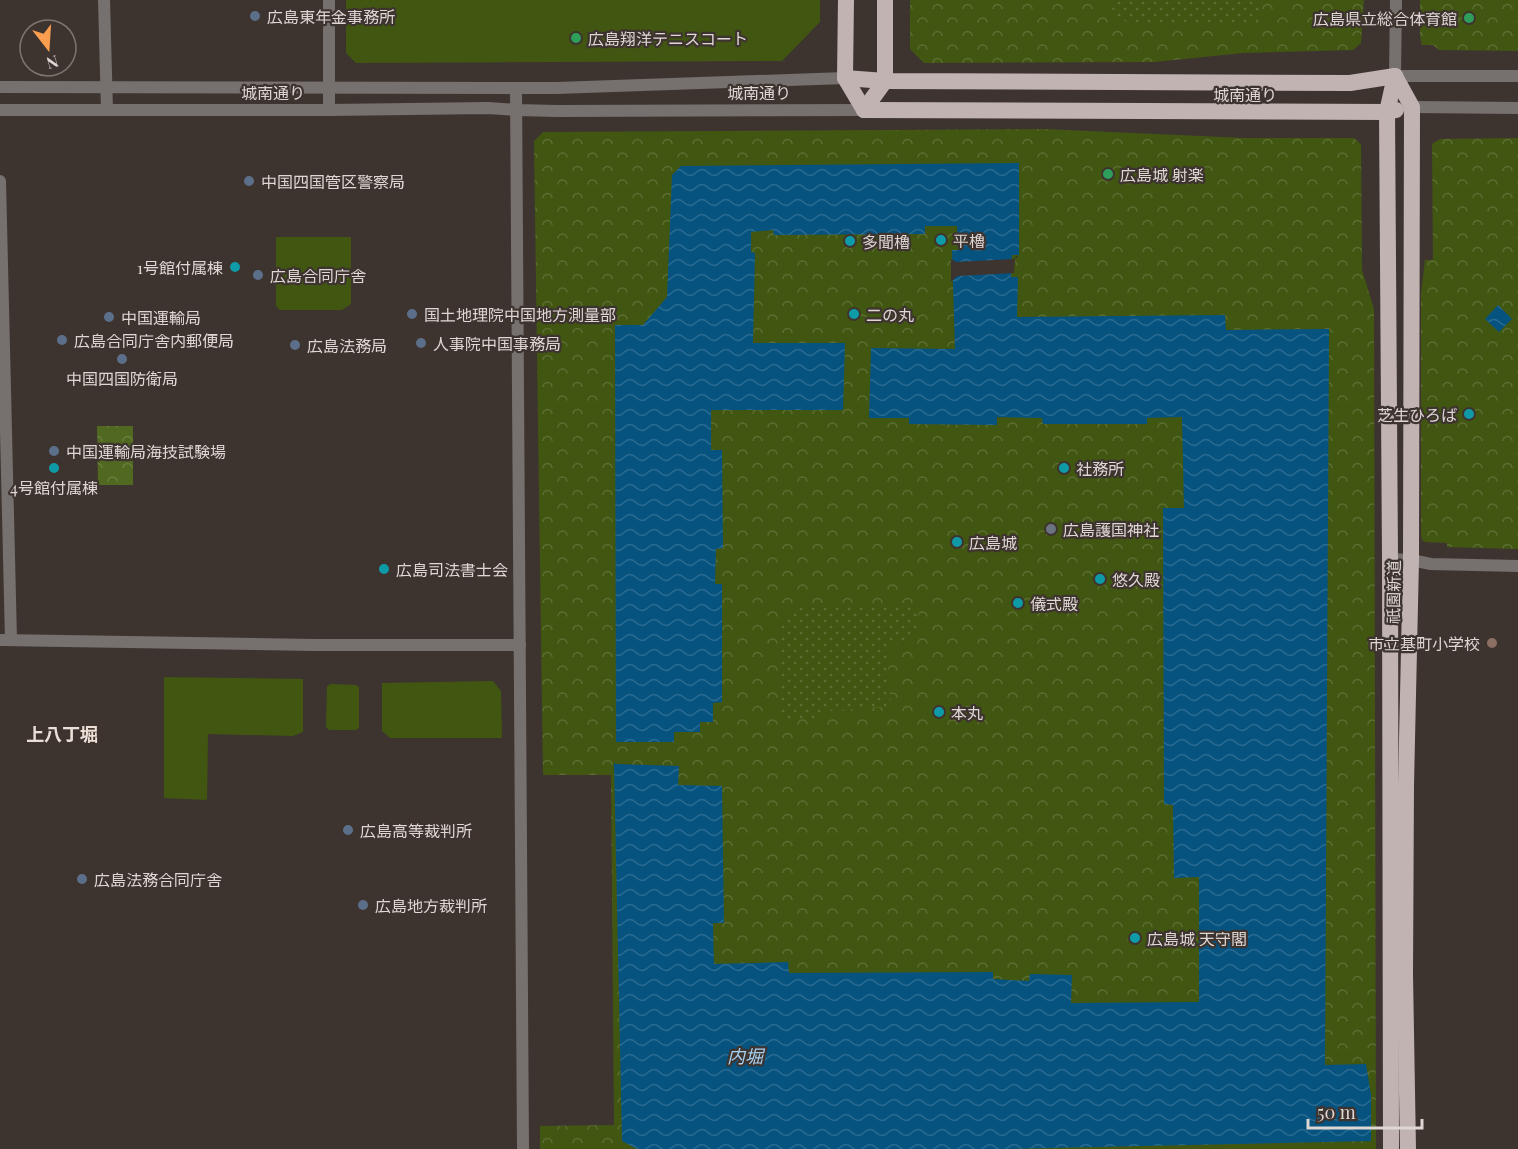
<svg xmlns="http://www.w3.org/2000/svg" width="1518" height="1149" font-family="'Playfair Display','Noto Sans JP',serif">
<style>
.grass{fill:#415611}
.forest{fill:url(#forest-crowns)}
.park{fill:url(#park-crowns)}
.garden{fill:url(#garden-dots)}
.water{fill:url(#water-waves)}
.pier{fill:#3e342f}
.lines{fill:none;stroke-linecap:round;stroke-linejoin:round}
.tertiary{stroke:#76706f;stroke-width:12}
.trunk{stroke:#c0b3b2;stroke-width:16}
.service-dot{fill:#5c6f8a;stroke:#3e342f;stroke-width:2}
.leisure-dot{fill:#2e9e5b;stroke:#3e342f;stroke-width:2}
.culture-dot{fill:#0f9aa8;stroke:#3e342f;stroke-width:2}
.worship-dot{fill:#6b7280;stroke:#3e342f;stroke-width:2}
.education-dot{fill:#8d6e63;stroke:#3e342f;stroke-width:2}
.labels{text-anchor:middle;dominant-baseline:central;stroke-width:4.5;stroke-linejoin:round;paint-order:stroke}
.poi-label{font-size:16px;fill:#ded7d4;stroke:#3e342f;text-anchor:start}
.street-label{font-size:16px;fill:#ded7d4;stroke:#3e342f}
.neighbourhood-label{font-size:18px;font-weight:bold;fill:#ebded7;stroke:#3e342f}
.water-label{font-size:18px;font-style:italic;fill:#a8d0f0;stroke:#3e342f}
</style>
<defs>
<pattern id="forest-crowns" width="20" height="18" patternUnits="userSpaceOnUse" patternTransform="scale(1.5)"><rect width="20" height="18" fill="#516821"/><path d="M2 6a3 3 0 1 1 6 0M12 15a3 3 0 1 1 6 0" fill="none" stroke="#6a7d40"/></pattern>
<pattern id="park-crowns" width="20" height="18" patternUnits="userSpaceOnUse" patternTransform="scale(1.5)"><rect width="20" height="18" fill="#415611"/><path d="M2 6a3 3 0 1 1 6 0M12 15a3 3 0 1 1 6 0" fill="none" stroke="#5c6e33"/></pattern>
<pattern id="garden-dots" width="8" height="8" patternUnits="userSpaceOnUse" patternTransform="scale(1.5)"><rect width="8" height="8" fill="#415611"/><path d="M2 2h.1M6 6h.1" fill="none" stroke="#5c6e33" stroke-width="1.8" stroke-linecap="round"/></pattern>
<pattern id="water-waves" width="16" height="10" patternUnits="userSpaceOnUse" patternTransform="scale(1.5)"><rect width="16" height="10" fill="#065380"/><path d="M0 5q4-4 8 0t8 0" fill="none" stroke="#2a6b91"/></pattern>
</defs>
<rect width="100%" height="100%" fill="#3e342f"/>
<g class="grass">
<path d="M346 0H820V22L782 61 356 63 346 53Z"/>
<path d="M276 237H351V304L342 310H280L276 306Z"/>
<path d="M164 677 303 679V732L293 736 208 734 207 800 164 798Z"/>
<path d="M493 681 501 691 502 738H390L382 731V683Z"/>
<path d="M330 684 356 685 359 687V728L356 730H329L326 727 327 687Z"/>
</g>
<path class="forest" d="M97 426H133V485H98Z"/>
<g class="park">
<path d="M910 0H1364L1361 43 1353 50 1243 53 1154 62 924 63 910 49Z"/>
<path d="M1420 0H1518V51L1439 50 1433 45H1422L1420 36Z"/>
<path d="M1044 129 1244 138H1354L1361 144 1362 270 1374 309 1376 1149H540V1126L614 1125 611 775H543L534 141 543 132Z"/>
<path d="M1518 138V549L1447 547V543L1425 542 1422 540 1421 534V294L1425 260H1433L1432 144 1440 139Z"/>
</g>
<g class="garden">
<path d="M1109 0H1262V17L1261 20 1254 23H1132C1119 21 1112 12 1109 0Z"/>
<path d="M801 606H918L919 632 887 648 891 706 819 712 818 718 780 720V622L789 611Z"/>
</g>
<g class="water">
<path d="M1019 163V255H1012L1011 277H1018L1017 317 1225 315 1226 330 1329 329 1325 1065 1366 1064 1371 1095V1141L1003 1149H637L622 1141 614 763 616 764 679 766 678 785 722 786 724 923H713L714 964 788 962 789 973 993 972V979L1029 981 1030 974 1072 975 1071 1003 1199 1002V877L1174 878 1173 805 1164 804 1163 508H1184L1182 417 1147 418V424H1043L1042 418 997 417V425L909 424V418H869L871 348 955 349 952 250H958L957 226H925V234L774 235 773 230 751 232V252L755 253 753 343H845L843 410H711V450H722L723 548 716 549 715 584H722V702L713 703V722H700V732H674V742H616L615 325H643L667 297 672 175 681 166Z"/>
<path d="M1498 305 1512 319 1499 332 1485 319Z"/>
</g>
<path class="pier" d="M1017 256 1018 258H1015L1014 273 957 276 951 282V259L956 262 1013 259Z"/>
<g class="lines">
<g class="tertiary">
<path d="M104 0 107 110"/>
<path d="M1396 0 1395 76H1518"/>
<path d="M0 87 557 88 845 78"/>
<path d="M516 88 523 1149"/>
<path d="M1412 107 1518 108"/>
<path d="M0 110H329L488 108 517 110 557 111 864 110"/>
<path d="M329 110V0"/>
<path d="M0 181 11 640"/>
<path d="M1390 559 1411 560 1431 564 1518 566"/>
<path d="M0 640 315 645H520"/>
</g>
<g class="trunk">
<path d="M846 0 845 78 864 110"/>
<path d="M1395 76 1412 107 1411 560 1406 785 1405 974 1408 1149"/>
<path d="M845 78 885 81 1350 83 1395 76"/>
<path d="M864 110 1387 112 1396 110"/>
<path d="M864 110 885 81V0"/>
<path d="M1391 1149 1390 559 1387 112 1395 76"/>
</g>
</g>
<g class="service-dot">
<circle cx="255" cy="16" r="6"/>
<circle cx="249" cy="181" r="6"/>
<circle cx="258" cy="275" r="6"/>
<circle cx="412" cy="314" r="6"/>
<circle cx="109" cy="317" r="6"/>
<circle cx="62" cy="340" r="6"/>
<circle cx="421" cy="343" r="6"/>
<circle cx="295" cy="345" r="6"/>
<circle cx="122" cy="359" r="6"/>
<circle cx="54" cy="451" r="6"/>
<circle cx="348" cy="830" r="6"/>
<circle cx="82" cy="879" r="6"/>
<circle cx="363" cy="905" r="6"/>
</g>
<g class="leisure-dot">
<circle cx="1469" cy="18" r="6"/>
<circle cx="576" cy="38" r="6"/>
<circle cx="1108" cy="174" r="6"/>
</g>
<g class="culture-dot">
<circle cx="941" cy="240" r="6"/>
<circle cx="850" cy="241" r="6"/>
<circle cx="235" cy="267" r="6"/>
<circle cx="854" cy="314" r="6"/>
<circle cx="1469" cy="414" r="6"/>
<circle cx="54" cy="468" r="6"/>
<circle cx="1064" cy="468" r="6"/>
<circle cx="957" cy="542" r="6"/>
<circle cx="384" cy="569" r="6"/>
<circle cx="1100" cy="579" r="6"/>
<circle cx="1018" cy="603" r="6"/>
<circle cx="939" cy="712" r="6"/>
<circle cx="1135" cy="938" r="6"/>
</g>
<circle class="worship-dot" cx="1051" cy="529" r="6"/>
<circle class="education-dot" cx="1492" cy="643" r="6"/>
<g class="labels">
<g class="poi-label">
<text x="267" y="16">広島東年金事務所</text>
<text x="1457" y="18" text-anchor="end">広島県立総合体育館</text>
<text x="588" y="38">広島翔洋テニスコート</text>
<text x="1120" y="174">広島城 射楽</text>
<text x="261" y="181">中国四国管区警察局</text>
<text x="953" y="240">平櫓</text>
<text x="862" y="241">多聞櫓</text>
<text x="223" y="267" text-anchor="end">1号館付属棟</text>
<text x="270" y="275">広島合同庁舎</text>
<text x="424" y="314">国土地理院中国地方測量部</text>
<text x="866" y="314">二の丸</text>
<text x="121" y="317">中国運輸局</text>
<text x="74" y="340">広島合同庁舎内郵便局</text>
<text x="433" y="343">人事院中国事務局</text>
<text x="307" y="345">広島法務局</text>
<text x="122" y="378" text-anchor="middle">中国四国防衛局</text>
<text x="1457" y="414" text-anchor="end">芝生ひろば</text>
<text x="66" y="451">中国運輸局海技試験場</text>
<text x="1076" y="468">社務所</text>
<text x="54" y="487" text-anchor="middle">4号館付属棟</text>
<text x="1063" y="529">広島護国神社</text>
<text x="969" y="542">広島城</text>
<text x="396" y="569">広島司法書士会</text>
<text x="1112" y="579">悠久殿</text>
<text x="1030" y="603">儀式殿</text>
<text x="1480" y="643" text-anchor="end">市立基町小学校</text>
<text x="951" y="712">本丸</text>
<text x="360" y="830">広島高等裁判所</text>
<text x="94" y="879">広島法務合同庁舎</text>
<text x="375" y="905">広島地方裁判所</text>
<text x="1147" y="938">広島城 天守閣</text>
</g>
<g class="street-label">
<text x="273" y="92">城南通り</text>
<text x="759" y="92">城南通り</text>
<text x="1245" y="94">城南通り</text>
<text transform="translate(1393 592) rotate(-89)">祇園新道</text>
</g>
<g class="neighbourhood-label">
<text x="62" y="734">上八丁堀</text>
</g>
<g class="water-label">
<text x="745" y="1056">内堀</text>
</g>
</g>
<g transform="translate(48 48) rotate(163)"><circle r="28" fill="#3e342f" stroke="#7e7571" stroke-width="1.5"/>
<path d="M0-4.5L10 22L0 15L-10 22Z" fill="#fb9e50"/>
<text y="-9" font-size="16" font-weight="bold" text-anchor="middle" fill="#ded7d4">N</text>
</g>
<path d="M1308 1119v9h114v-9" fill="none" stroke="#ded7d4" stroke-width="3"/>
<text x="1317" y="1119" font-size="18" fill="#ded7d4" stroke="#3e342f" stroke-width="4.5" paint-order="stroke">50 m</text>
</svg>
